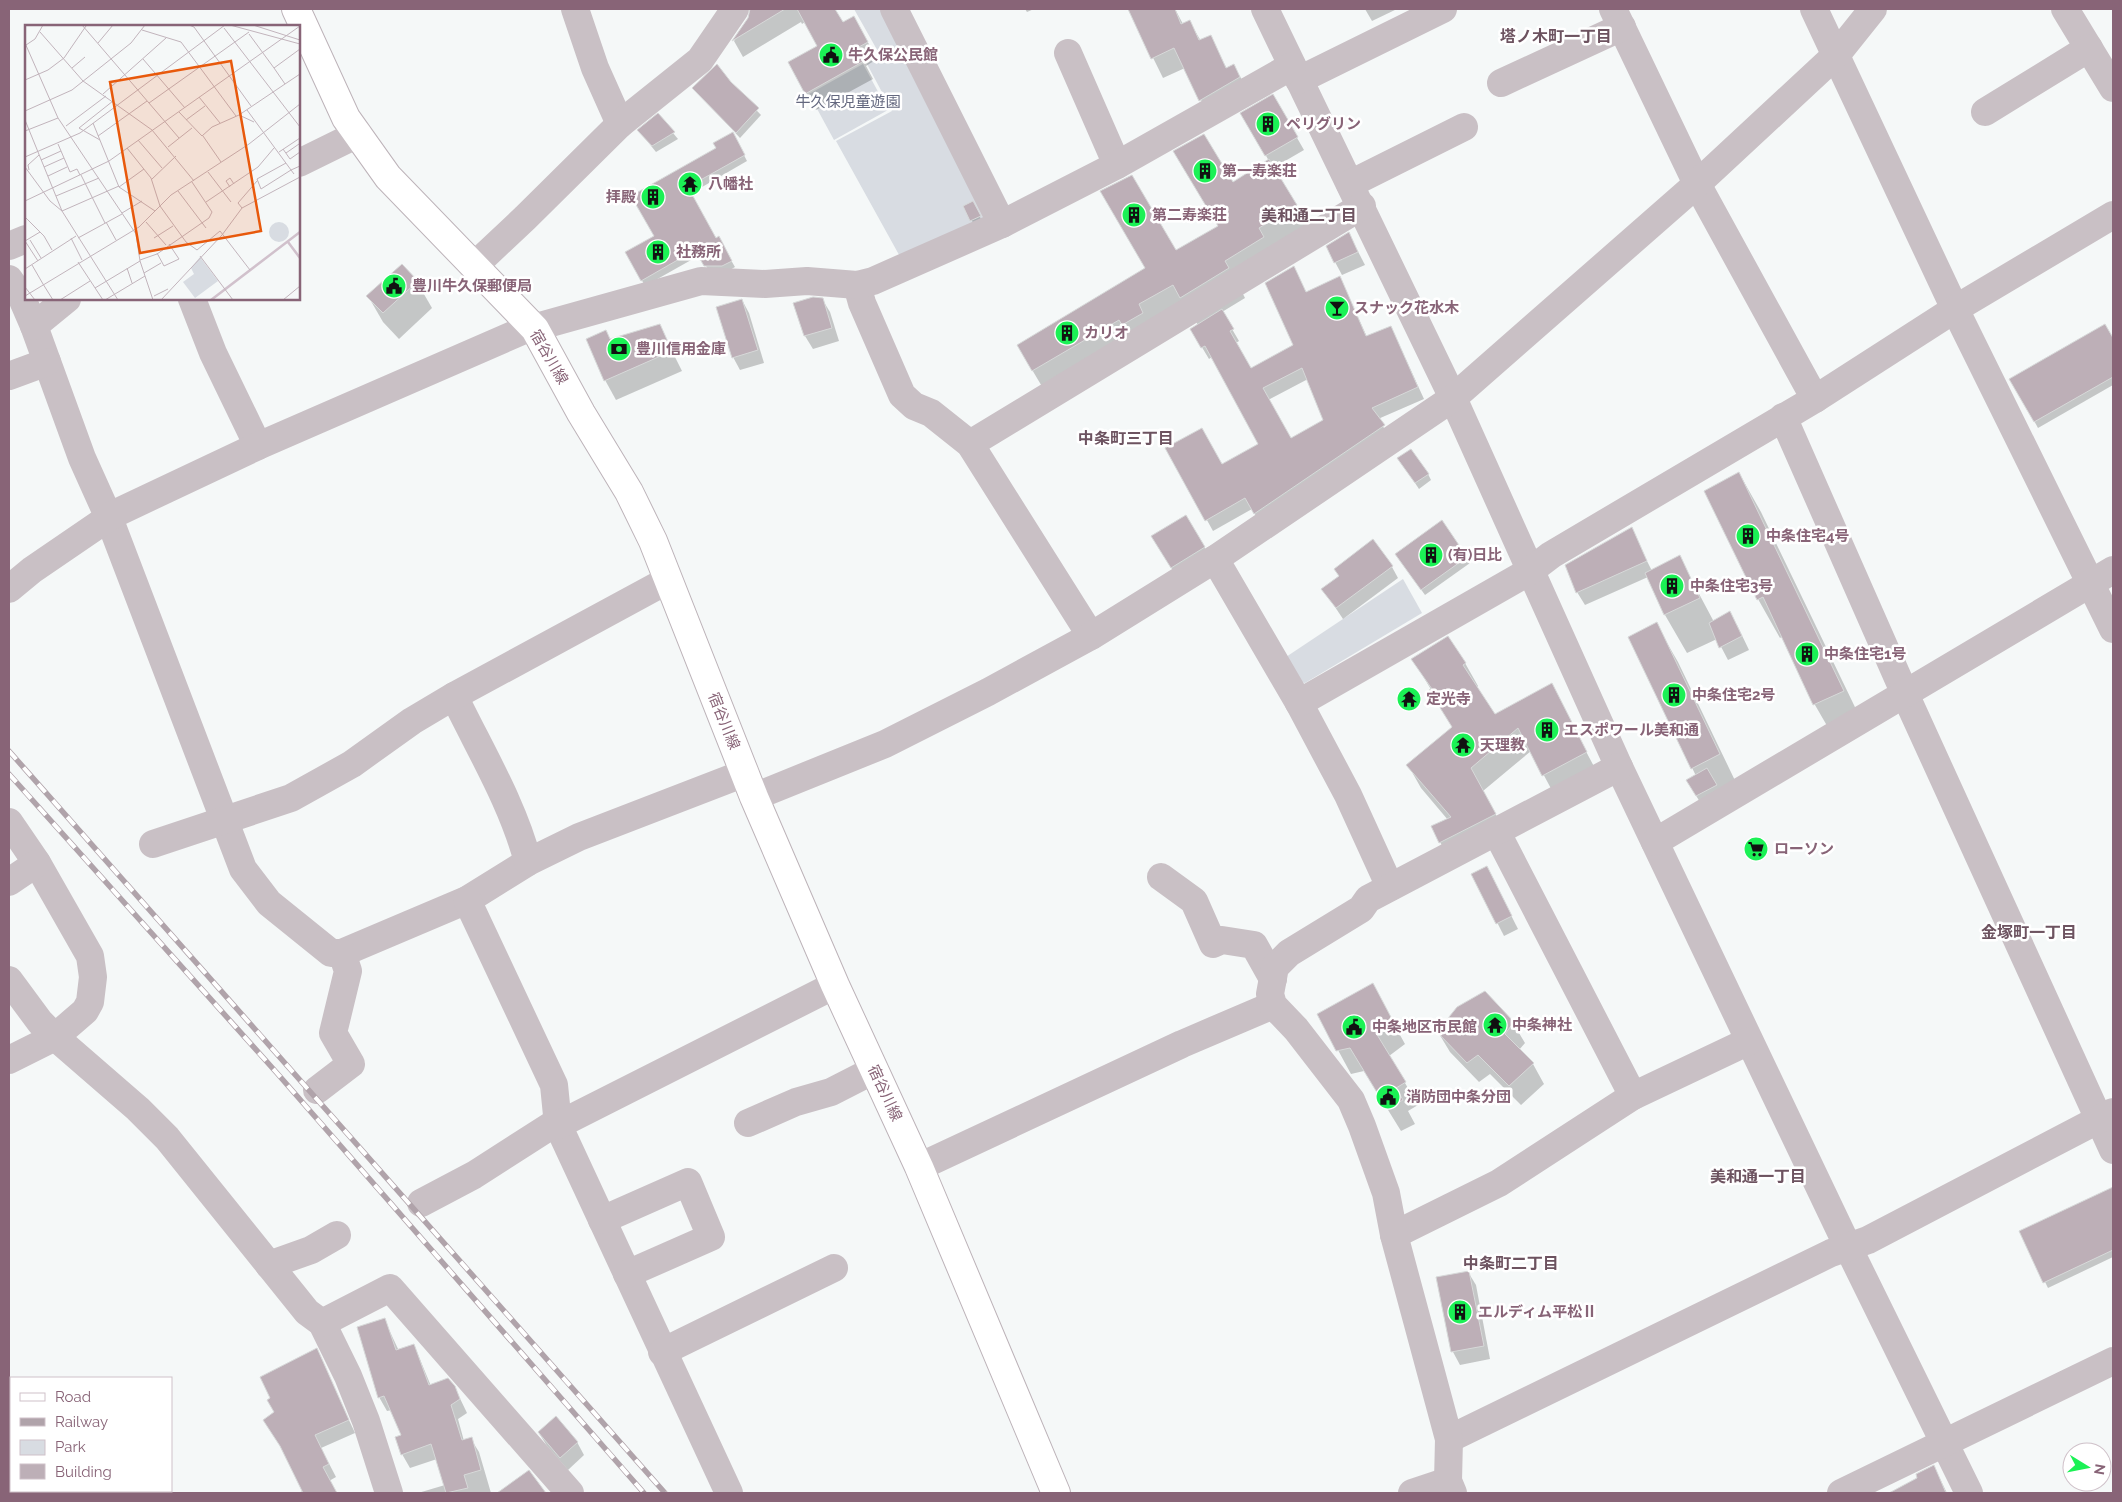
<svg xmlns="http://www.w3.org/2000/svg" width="2122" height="1502" font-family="Raleway,'Noto Sans JP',sans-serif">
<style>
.green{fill:#d8dce2}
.shadow{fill:#0003;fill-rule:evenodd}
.building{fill:#bdafb7;stroke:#d7d9d9;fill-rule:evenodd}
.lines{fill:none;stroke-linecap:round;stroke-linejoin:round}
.major-casing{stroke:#bdb3b9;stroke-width:30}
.minor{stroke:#c9c0c5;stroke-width:28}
.major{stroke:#fff;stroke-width:28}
.rail-casing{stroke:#b0a3aa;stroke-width:5.5}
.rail{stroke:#fff;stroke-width:4;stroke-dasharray:11;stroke-linecap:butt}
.labels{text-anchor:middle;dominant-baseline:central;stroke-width:5;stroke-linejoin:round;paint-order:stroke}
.poi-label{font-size:15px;font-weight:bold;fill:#886477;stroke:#fff;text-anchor:start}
.park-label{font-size:15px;fill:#64687f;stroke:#fff}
.street-label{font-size:15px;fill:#886477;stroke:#fff}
.neighbourhood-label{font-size:16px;font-weight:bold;fill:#6d5360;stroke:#fff}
.inset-river{fill:none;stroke:#d1c1cc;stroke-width:2.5}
.inset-road{fill:none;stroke:#c2b4bc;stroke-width:1}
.view{fill:#e8590c;fill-opacity:0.15;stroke:#e8590c;stroke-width:2.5}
.inset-edge{fill:none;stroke:#886477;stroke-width:2.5}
</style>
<rect width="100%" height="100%" fill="#f5f8f8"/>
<g class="green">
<path d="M854 9H887L989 210 986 225 903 262 836 141 892 111 867 64 880 55Z"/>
<path d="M863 64 888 110 834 140 809 94Z"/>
<path d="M1403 579 1422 613 1305 683 1295 681 1283 659Z"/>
</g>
<g class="shadow">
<path d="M751 9H834L843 24 864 35 877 59 866 66 873 79 816 110 790 63 819 46 805 22 802 24 801 22 743 57 734 41 749 18Z"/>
<path d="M1025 9H1034L1027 12Z"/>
<path d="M1129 9H1175L1183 24 1189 21 1201 41 1210 37 1227 69 1234 66 1245 85 1211 120 1185 68 1163 78Z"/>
<path d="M1365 9H1397L1372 21Z"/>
<path d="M730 83 761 115 740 138 694 88Z"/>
<path d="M1273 96 1304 150 1273 168 1313 235 1241 290 1245 298 1222 312 1239 341 1236 343 1250 369 1295 346 1294 267 1306 293 1340 278 1367 337 1391 327 1424 399 1378 419 1390 437 1261 525 1252 509 1213 531 1167 448 1222 466 1259 444 1212 357 1209 359 1191 329 1198 325 1191 314 1050 400 1018 346 1219 227 1232 183 1269 161 1242 114ZM1308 379 1324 420 1291 439 1268 400Z"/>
<path d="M658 115 678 139 656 152 639 131Z"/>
<path d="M733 134 747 161 690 194 716 239 718 238 735 267 726 272 709 271 700 255 645 286 627 253 656 236 633 196 718 149Z"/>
<path d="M964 207 976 209 983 223 975 226Z"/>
<path d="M1349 234 1365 265 1342 275 1335 262Z"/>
<path d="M402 265 417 282 432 308 399 339 383 322 368 296Z"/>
<path d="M822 299 830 312 839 341 813 349 805 336 795 304Z"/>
<path d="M742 300 749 313 764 363 740 370 733 357Z"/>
<path d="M659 325 682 371 616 400 605 380 610 340Z"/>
<path d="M2104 325 2113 341V385L2038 428 2011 379Z"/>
<path d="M1403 465 1428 474 1431 480 1419 489Z"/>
<path d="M1739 473 1761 512 1866 730 1837 743 1815 705 1783 636 1780 638 1758 599Z"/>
<path d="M1186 517 1212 560 1179 580 1160 550Z"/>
<path d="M1631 529 1652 571 1679 556 1714 622 1737 625 1749 650 1728 660 1717 639 1687 653 1665 615 1648 577 1585 605 1577 592Z"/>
<path d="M1466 557 1470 563 1425 595 1400 560Z"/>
<path d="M1392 567 1398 578 1343 619 1323 589Z"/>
<path d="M1656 624 1678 662 1741 793 1700 802 1687 781 1696 776 1630 637Z"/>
<path d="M1413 659 1465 663 1478 686 1476 688 1495 716 1551 685 1599 776 1556 798 1531 751 1483 791 1508 837 1453 865 1440 842 1448 820 1421 788 1408 765 1453 727Z"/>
<path d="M1487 868 1518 929 1504 936 1473 875Z"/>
<path d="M1485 993 1513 1023 1525 1043 1519 1050 1533 1064 1544 1084 1521 1105 1490 1074 1479 1082 1450 1052 1438 1032Z"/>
<path d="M1385 1008 1405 1044 1389 1056 1418 1105 1408 1111 1415 1124 1401 1131 1364 1071 1351 1074 1319 1015Z"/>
<path d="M2113 1188V1257L2048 1288 2020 1231Z"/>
<path d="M1468 1272 1476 1285 1490 1359 1460 1365 1453 1352 1438 1278Z"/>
<path d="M384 1319 399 1351 414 1345 431 1386H454L467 1413 458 1419 464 1441 471 1439 479 1452 491 1493H418L445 1485 437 1459 410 1468 402 1454V1435L392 1410 387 1411 379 1397Z"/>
<path d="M316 1349 355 1433 321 1448 336 1477 329 1481 336 1493H298L303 1491 275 1412Z"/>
<path d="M539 1433 577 1442 584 1455 568 1470 547 1446Z"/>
<path d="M1934 1467 1947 1493H1892L1919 1479Z"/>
</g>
<g class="building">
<path d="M750 9H785L732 41 748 18Z"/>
<path d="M797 9H835L843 22 854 16 868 42 857 48 864 61 805 94 788 62 817 46Z"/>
<path d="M1128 9H1175L1181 24 1190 20 1199 40 1211 35 1226 68 1234 64 1240 77 1199 101 1174 48 1151 59Z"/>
<path d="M717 64 731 82 759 108 736 133 692 88Z"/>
<path d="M1273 94 1298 137 1265 156 1240 113Z"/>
<path d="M658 113 675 132 652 146 637 130Z"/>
<path d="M733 132 745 155 688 187 716 238 719 236 732 261 722 266H704L695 250 641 281 625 252 654 236 631 196 716 148 713 143Z"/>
<path d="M1204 134 1233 182 1269 159 1297 205 1259 228 1264 237 1225 261 1229 268 1180 298 1173 285 1139 304 1143 313 1122 325 1119 320 1032 371 1017 345 1145 268 1100 191 1132 175 1176 250 1218 226 1173 151Z"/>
<path d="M973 201 981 216 970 221 963 206Z"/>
<path d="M1349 232 1358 252 1334 263 1326 246Z"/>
<path d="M402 264 418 281 383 313 366 296Z"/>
<path d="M1294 266 1306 292 1340 276 1366 336 1391 326 1418 387 1372 408 1385 425 1254 514 1245 498 1205 521 1165 448 1202 428 1222 464 1258 444 1205 346 1201 348 1190 329 1222 309 1234 329 1230 331 1251 368 1293 345 1265 283ZM1302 368 1323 420 1291 438 1263 388Z"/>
<path d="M813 297 823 298 832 328 804 336 793 303Z"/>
<path d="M742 299 758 350 732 358 716 307Z"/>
<path d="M660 324 672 351 604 381 586 339 606 330 610 339Z"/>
<path d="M2105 324 2113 338V377L2034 422 2009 379Z"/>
<path d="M1411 449 1429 474 1415 483 1397 458Z"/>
<path d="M1739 472 1844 691 1813 705 1763 597 1757 600 1704 491Z"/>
<path d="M1186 515 1205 547 1171 568 1151 536Z"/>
<path d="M1442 520 1467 557 1421 590 1395 554Z"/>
<path d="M1632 527 1647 561 1576 593 1565 565Z"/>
<path d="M1373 539 1393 566 1336 608 1321 589 1339 576 1334 569Z"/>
<path d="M1680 555 1700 598 1664 615 1645 573Z"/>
<path d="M1730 611 1742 636 1719 648 1709 623Z"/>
<path d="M1657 622 1720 754 1691 769 1628 637Z"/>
<path d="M1448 636 1466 663 1463 665 1495 714 1552 683 1587 752 1542 776 1518 728 1471 768 1496 814 1439 843 1431 826 1451 817 1406 765 1452 727 1429 690 1432 689 1411 659Z"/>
<path d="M1707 768 1717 785 1696 796 1686 780Z"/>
<path d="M1487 866 1512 916 1496 924 1471 874Z"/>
<path d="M1373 983 1393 1021 1376 1033 1406 1082 1396 1088 1403 1100 1387 1109 1350 1048 1336 1051 1317 1014Z"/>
<path d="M1485 991 1514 1022 1505 1034 1534 1063 1509 1086 1478 1055 1467 1063 1437 1032 1457 1007Z"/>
<path d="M2113 1187V1250L2043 1283 2019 1231Z"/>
<path d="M1469 1271 1484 1346 1451 1352 1436 1277Z"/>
<path d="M385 1318 396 1350 414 1344 429 1385 448 1378 455 1386 460 1399 451 1405 462 1440 472 1437 481 1470 464 1475 468 1488 446 1493 431 1444 401 1455 395 1437 401 1435 384 1396 378 1398 357 1327Z"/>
<path d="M317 1348 349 1420 315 1435 329 1464 323 1467 337 1493H303L280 1446 263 1420 274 1412 267 1400 270 1398 260 1377Z"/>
<path d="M556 1416 578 1442 560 1458 538 1432Z"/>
<path d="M1934 1465 1946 1493H1889L1917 1478 1916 1474Z"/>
<path d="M529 1470 546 1493H497Z"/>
</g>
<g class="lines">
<defs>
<path id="major" d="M296 9 346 118 388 177 535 329 581 413 629 492 653 541 754 797 835 985 919 1167 1056 1493"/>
</defs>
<use href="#major" class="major-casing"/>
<g class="minor">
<path d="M575 9 595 68 620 124"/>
<path d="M894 9 1002 224"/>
<path d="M1265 9 1453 398 1619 767 1848 1247 1969 1493"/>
<path d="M1613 9 1697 184 1815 399"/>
<path d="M1814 9 1955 309 2113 629"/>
<path d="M2065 9 2113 88"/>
<path d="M1068 53 1117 165"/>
<path d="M1299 80 1443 9"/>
<path d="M1501 83 1622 27"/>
<path d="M1985 112 2089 48"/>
<path d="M299 163 358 134"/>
<path d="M1350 184 1464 127"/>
<path d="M9 246 26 239"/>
<path d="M474 266 525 218 620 124 700 60 735 9"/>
<path d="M9 279 21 296 34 326 82 458 109 518 243 869 269 903 331 953H342L467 900 528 862 579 837 745 773"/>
<path d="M857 285 862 303 902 395 914 406 931 413 970 444 1091 636"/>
<path d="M192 299 213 353 258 446"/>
<path d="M34 326 67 299"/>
<path d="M9 376 47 362"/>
<path d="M1783 417 1905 694 2113 1150"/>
<path d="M970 444 1362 206"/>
<path d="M1215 559 1299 703 1348 795 1390 887"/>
<path d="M9 589 32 570 114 514 258 446 522 331 701 281 765 284 807 281 857 285 873 281 1002 224 1117 165 1292 66"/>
<path d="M454 696C480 750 513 804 528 862"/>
<path d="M1299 703 1530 571 1551 555 1815 399 1955 309 2113 215"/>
<path d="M754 797 885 744 988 692 1091 636 1215 559 1453 398 1697 184 1837 54 1873 9"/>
<path d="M9 822 37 863 90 956 93 977 90 1002 85 1011 55 1037 9 1060"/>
<path d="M1496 831 1633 1096"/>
<path d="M1655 842 2113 570"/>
<path d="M153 844 291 798 352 764 412 721 454 696 668 580"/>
<path d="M1161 877 1194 901 1213 944 1222 940 1254 945 1273 979"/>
<path d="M9 882 37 863"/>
<path d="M467 900 554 1085 558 1125 729 1493"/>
<path d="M9 980 40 1022 55 1037 138 1109 167 1138 307 1312 322 1323 348 1376 366 1421 389 1493"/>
<path d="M317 1090 351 1064 333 1033 348 971 342 953"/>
<path d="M748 1123 796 1102 831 1092 874 1070"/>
<path d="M919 1167 1182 1044 1273 1005"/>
<path d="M421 1203 474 1175 552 1125H558L835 985"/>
<path d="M602 1220 688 1182 711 1237 627 1274"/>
<path d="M1394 1235 1499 1183 1633 1096 1749 1041"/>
<path d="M269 1265 311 1250 337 1235"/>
<path d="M322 1323 390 1288 570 1493"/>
<path d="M662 1352 834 1268"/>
<path d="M1449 1439 1831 1253 1868 1240 2113 1112"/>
<path d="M1412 1493 1448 1481"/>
<path d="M1453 1493 1448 1481 1449 1439 1394 1235 1386 1193 1362 1126 1351 1100 1296 1029 1273 1005 1270 994 1275 967 1289 953 1361 909 1368 899 1619 767"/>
<path d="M1841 1493 2113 1361"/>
</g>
<use href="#major" class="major"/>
<defs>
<g id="rail">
<path d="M9 751 665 1493"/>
<path d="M9 774 276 1072 644 1493"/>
</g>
</defs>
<use href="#rail" class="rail-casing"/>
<use href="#rail" class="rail"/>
</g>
<defs>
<symbol id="civic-disc" viewBox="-11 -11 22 22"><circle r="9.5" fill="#1bf155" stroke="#fff"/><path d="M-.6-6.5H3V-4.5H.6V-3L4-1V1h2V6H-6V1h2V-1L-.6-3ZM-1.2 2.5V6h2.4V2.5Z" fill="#111"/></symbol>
<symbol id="building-disc" viewBox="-11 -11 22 22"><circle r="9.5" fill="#1bf155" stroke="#fff"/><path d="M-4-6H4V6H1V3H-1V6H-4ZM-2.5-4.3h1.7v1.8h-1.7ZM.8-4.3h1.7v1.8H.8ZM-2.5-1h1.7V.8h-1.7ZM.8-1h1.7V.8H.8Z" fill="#111"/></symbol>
<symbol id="temple-disc" viewBox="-11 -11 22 22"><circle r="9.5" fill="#1bf155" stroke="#fff"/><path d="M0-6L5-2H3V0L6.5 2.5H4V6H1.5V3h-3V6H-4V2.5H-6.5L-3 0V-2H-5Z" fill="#111"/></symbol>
<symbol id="bar-disc" viewBox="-11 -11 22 22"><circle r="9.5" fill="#1bf155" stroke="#fff"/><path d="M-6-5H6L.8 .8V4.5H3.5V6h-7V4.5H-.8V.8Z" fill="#111"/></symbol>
<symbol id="bank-disc" viewBox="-11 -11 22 22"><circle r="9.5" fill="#1bf155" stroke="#fff"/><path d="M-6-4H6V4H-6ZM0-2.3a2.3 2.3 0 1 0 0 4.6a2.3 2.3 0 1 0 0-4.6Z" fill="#111"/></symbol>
<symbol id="supermarket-disc" viewBox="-11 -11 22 22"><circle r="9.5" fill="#1bf155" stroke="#fff"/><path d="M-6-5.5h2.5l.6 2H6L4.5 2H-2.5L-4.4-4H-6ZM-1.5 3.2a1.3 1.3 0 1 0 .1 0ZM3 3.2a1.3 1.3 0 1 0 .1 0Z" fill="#111"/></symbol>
</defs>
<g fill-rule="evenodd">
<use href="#civic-disc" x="817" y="41" width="28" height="28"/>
<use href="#building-disc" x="1254" y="110" width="28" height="28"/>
<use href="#building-disc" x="1191" y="157" width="28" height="28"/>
<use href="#temple-disc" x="676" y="170" width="28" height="28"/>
<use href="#building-disc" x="639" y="183" width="28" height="28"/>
<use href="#building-disc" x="1120" y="201" width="28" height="28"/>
<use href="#building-disc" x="644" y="238" width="28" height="28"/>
<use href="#civic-disc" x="380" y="272" width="28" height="28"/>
<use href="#bar-disc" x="1323" y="294" width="28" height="28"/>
<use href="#building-disc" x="1053" y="319" width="28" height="28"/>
<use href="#bank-disc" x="605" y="335" width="28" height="28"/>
<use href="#building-disc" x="1734" y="522" width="28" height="28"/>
<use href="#building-disc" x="1417" y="541" width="28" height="28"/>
<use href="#building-disc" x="1658" y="572" width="28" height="28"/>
<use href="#building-disc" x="1793" y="640" width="28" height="28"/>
<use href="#building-disc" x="1660" y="681" width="28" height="28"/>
<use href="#temple-disc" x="1395" y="685" width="28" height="28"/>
<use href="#building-disc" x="1533" y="716" width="28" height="28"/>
<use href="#temple-disc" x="1449" y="731" width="28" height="28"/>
<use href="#supermarket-disc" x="1742" y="835" width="28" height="28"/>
<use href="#temple-disc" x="1481" y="1011" width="28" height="28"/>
<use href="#civic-disc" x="1340" y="1013" width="28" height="28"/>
<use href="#civic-disc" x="1374" y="1083" width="28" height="28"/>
<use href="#building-disc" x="1446" y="1298" width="28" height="28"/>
</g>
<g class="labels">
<g class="poi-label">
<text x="848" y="55">牛久保公民館</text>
<text x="1286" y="124">ペリグリン</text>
<text x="1222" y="171">第一寿楽荘</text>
<text x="708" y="184">八幡社</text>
<text x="636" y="197" text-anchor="end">拝殿</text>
<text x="1152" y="215">第二寿楽荘</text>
<text x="676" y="252">社務所</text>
<text x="412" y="286">豊川牛久保郵便局</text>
<text x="1354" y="308">スナック花水木</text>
<text x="1084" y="333">カリオ</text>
<text x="636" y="349">豊川信用金庫</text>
<text x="1766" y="536">中条住宅4号</text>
<text x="1448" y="555">(有)日比</text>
<text x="1690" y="586">中条住宅3号</text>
<text x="1824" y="654">中条住宅1号</text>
<text x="1692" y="695">中条住宅2号</text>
<text x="1426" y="699">定光寺</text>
<text x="1564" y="730">エスポワール美和通</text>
<text x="1480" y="745">天理教</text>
<text x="1774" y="849">ローソン</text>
<text x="1512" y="1025">中条神社</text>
<text x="1372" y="1027">中条地区市民館</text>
<text x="1406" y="1097">消防団中条分団</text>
<text x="1478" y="1312">エルディム平松Ⅱ</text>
</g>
<g class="park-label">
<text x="848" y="102">牛久保児童遊園</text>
</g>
<g class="street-label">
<text transform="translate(549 357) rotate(60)">宿谷川線</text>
<text transform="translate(724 721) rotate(68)">宿谷川線</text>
<text transform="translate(885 1093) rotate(65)">宿谷川線</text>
</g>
<g class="neighbourhood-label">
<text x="1556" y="36">塔ノ木町一丁目</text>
<text x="1309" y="215">美和通二丁目</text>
<text x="1126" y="438">中条町三丁目</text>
<text x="2029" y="932">金塚町一丁目</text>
<text x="1758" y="1176">美和通一丁目</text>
<text x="1511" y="1263">中条町二丁目</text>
</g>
</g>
<g transform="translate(25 25)">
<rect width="275" height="275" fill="#f5f8f8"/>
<path d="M244 207a10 10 0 1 1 20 0a10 10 0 1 1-20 0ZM175 232 193 256 170 273 158 257 169 249 166 243Z" fill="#d8dce2"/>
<path class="inset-river" d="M263 217 275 233M186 275 275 207"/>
<path class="inset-road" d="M57 0 154 113M164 0 169 2 226 81M205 0 275 19M228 0 275 15M199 3 275 102M117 5 156 17 211 91M15 7 58 56 127 105 169 156M224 9 249 43M0 18 33 93 111 209 115 236 128 275M73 18 88 0M1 20 10 14 18 0M275 24 249 43 260 59 275 49M118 34 160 83M47 43 60 32M0 55 23 45 39 33 61 1M78 69 141 13M174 72 195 98M124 78 224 7M222 85 266 145 275 141M0 86 47 65 106 18 120 0M154 87 177 111 187 102 214 90 260 59M214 90 229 97M0 95 37 186 93 275M161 95 180 81M68 98 94 162 130 186M41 101 81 71M0 106 33 93M73 111 122 76M178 111 196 137M75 115 54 103 88 76M113 115 137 143M33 119 45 147 52 144 55 150M143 122 167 103M102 123 126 153 135 181 161 217 172 225 195 206 225 245M258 124 265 134 275 127M254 127 275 113M261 128 274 119M0 132 55 108 200 0M16 135 36 126M261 138 232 154 236 164 266 145 269 149M0 142 25 176 37 186 94 161M19 142 39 133M4 145 3 140 14 130M183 147 206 177M56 150 80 198M23 151 42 142M126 155 151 131M94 162 119 144M205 162 201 156 205 153 209 159M153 166 181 203M31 171 74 153M0 176 84 136 275 1M181 177 233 142 249 123M217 183 213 178 232 156M97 188 117 176M0 192 19 211 27 225M81 197 91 215M121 197 141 220M46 213 57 235M53 213 97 189M129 213 148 201M5 215 16 233M132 228 139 241 154 234 144 219M175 231 208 275M115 235 132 229 184 193 187 187 167 157M13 236 0 216 15 207M53 237 78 275M7 240 18 259M102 243 107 258M0 244 51 211M119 248 136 238M18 259 28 275M0 262 10 275M70 263 115 236M0 271 114 202 146 170 224 119 275 79M129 271 143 264M35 275 65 256M80 275 120 251M136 275 197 210 217 183 275 152M258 275 275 261"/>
<path class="view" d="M206 36 236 206 115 228 85 57Z"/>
<rect width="275" height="275" class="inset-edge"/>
</g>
<rect width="2122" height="1502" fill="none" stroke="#886477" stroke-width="20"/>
<rect x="10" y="1377" width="162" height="115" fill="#ffffff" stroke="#cfc1c9"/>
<rect x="20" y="1393" width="25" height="8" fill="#ffffff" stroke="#cfc1c9"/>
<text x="55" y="1402" font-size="15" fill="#886477">Road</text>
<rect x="20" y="1418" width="25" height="8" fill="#b0a3aa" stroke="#cfc1c9"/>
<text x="55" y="1427" font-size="15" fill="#886477">Railway</text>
<rect x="20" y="1440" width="25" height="15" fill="#d8dce2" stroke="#cfc1c9"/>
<text x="55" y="1452" font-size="15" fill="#886477">Park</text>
<rect x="20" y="1464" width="25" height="15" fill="#bdafb7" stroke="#cfc1c9"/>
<text x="55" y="1477" font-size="15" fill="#886477">Building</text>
<g transform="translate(2087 1467) rotate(100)"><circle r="24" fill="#ffffff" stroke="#cfc1c9"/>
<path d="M0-4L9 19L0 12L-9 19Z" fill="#1bf155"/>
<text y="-8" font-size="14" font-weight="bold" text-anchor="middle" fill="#886477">N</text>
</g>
</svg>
